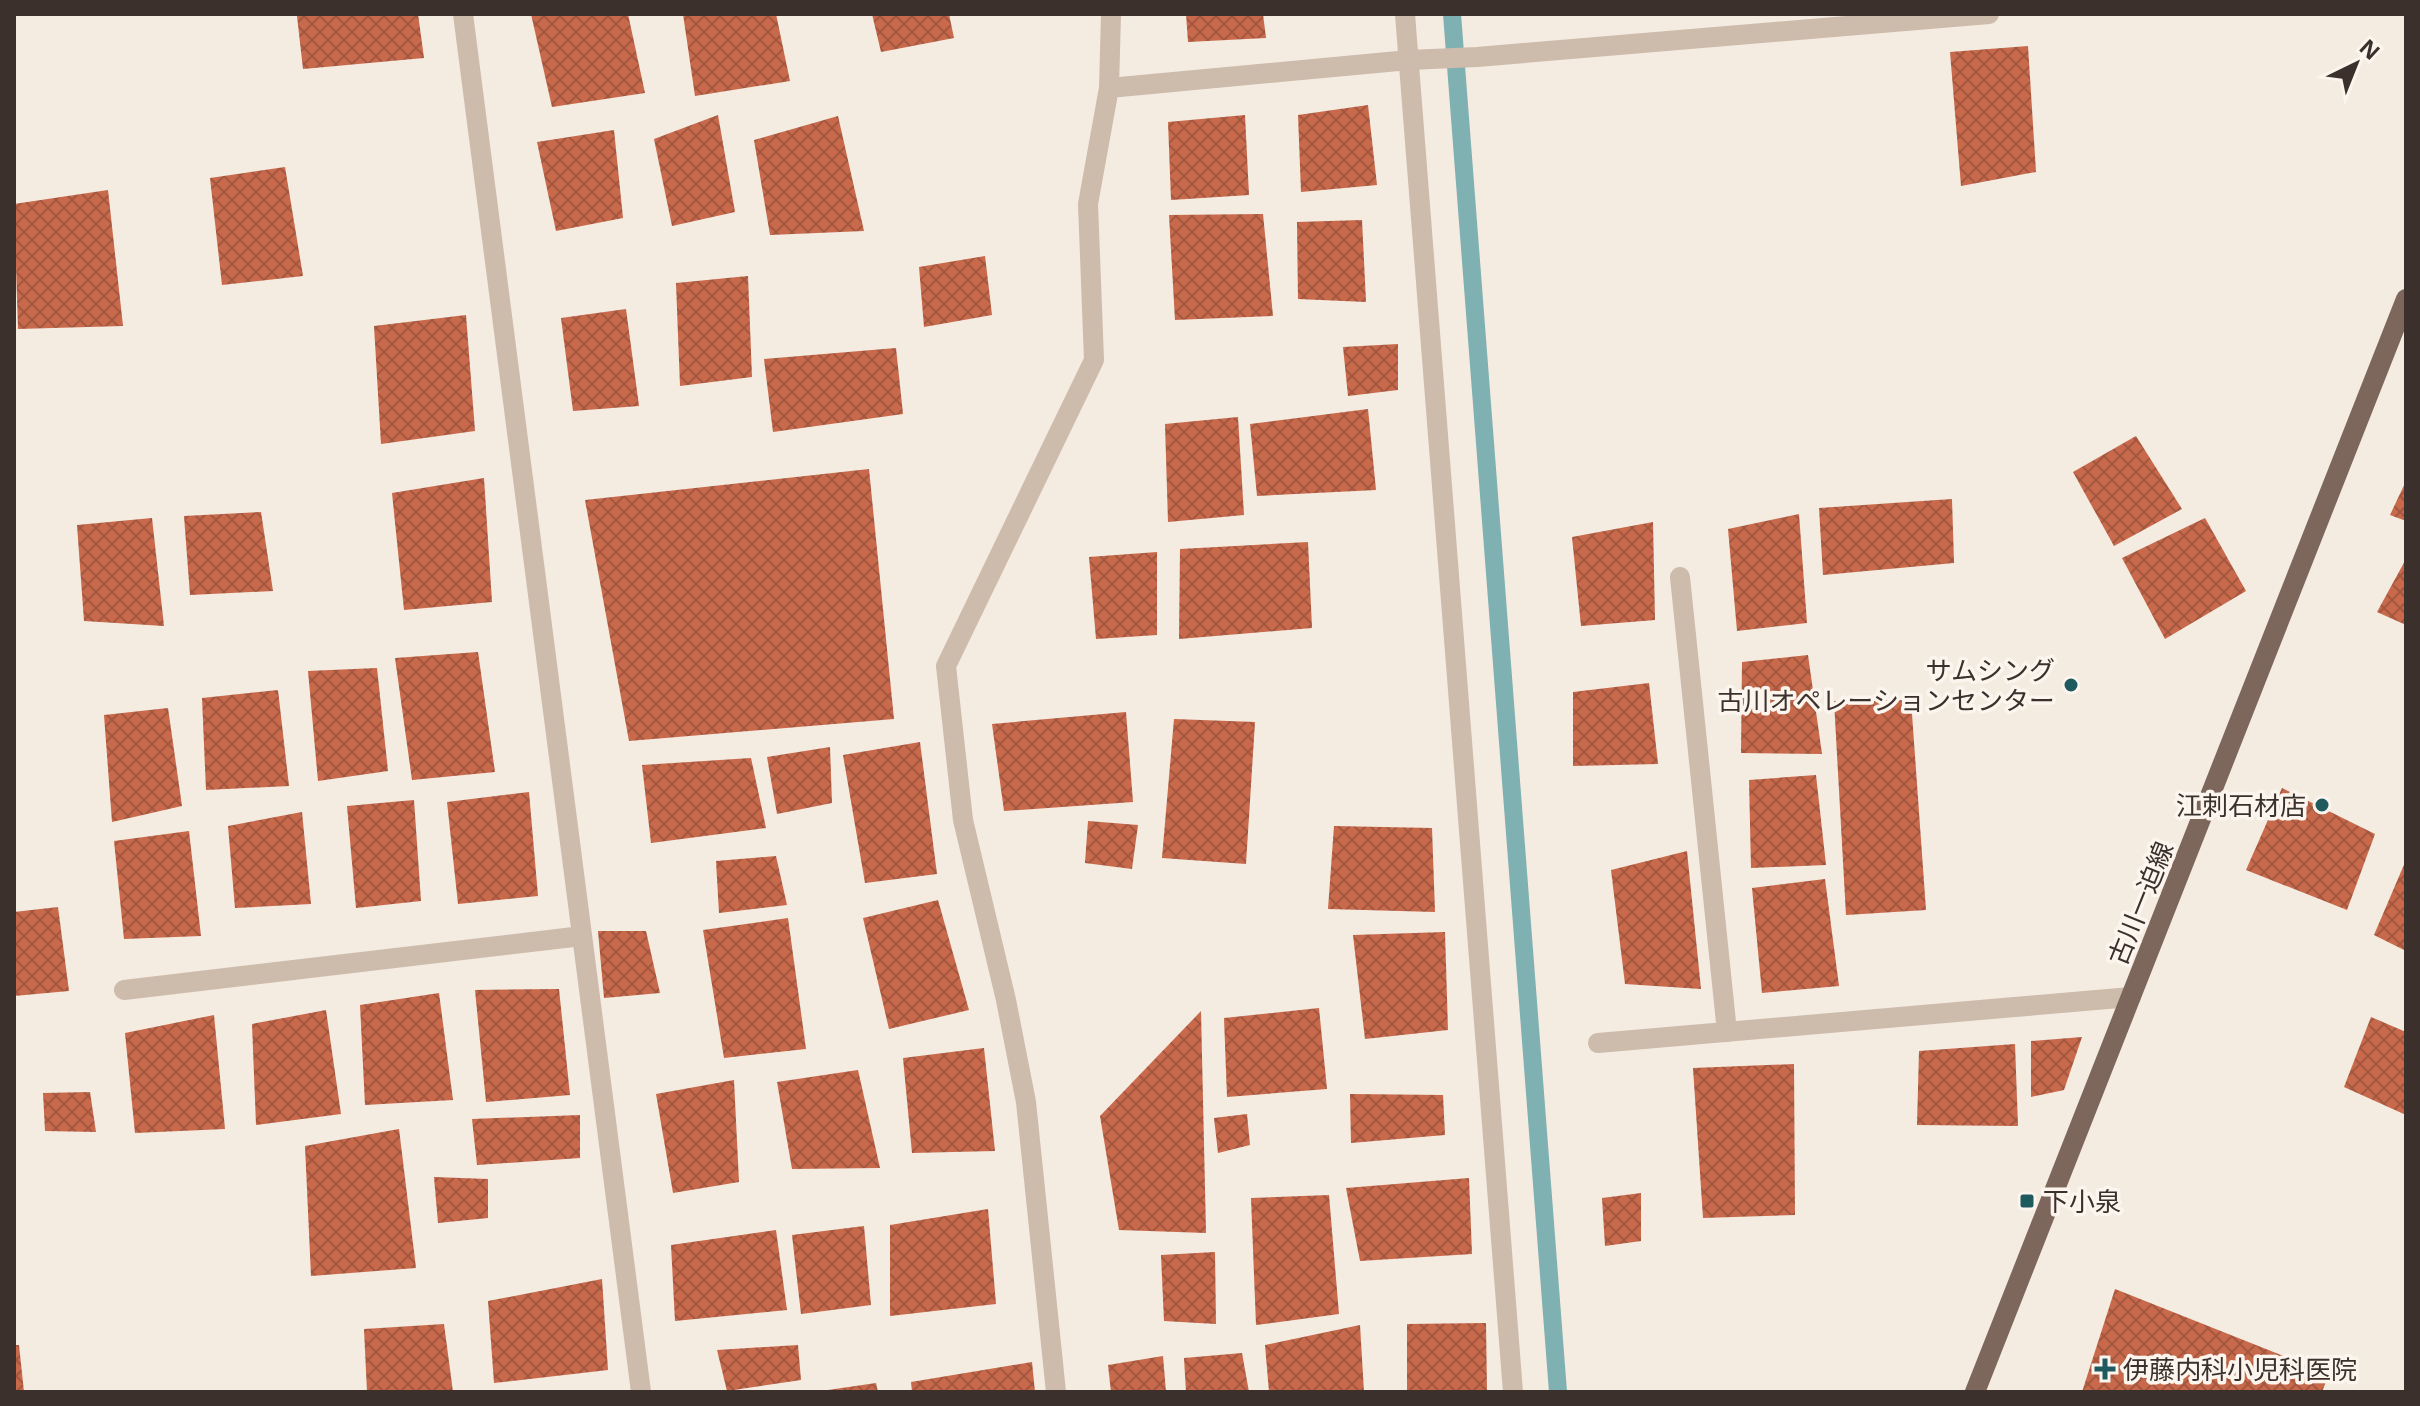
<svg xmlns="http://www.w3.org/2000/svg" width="2420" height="1406" font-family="'Noto Sans','Noto Sans JP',sans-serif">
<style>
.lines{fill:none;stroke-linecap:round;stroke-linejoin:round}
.stream{stroke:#7fb0b2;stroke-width:18}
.building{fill:url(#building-cross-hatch)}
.minor{stroke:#cdbbac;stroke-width:20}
.major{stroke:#7d675c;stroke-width:20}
.poi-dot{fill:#1f5a5e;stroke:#fbf5ee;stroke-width:3}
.labels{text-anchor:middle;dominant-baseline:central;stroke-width:7;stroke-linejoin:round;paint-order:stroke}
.poi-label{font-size:26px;fill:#3b302b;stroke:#fbf5ee;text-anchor:end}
.street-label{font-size:26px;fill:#3b302b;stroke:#fbf5ee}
</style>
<defs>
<pattern id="building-cross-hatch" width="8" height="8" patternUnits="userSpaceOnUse" patternTransform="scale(2)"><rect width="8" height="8" fill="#c8694b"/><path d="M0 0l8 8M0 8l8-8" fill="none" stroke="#a4573f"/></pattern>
</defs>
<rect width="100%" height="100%" fill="#f4ebe1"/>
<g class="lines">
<path class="stream" d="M1452 14 1558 1392"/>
</g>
<g class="building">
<path d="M315 14H418L424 58 303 69 297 16Z"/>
<path d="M531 14H628L645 93 552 107Z"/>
<path d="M683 14H776L790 81 695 96Z"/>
<path d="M872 14H949L954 38 881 52Z"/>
<path d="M1186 14H1263L1266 38 1188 42Z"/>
<path d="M2028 46 2036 172 1961 186 1950 52Z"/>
<path d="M1368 105 1377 185 1301 192 1298 115Z"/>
<path d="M718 115 735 212 672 226 654 139Z"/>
<path d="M1245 115 1249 195 1171 200 1168 122Z"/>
<path d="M838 116 864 231 770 235 754 140Z"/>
<path d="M614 130 623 218 556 231 537 142Z"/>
<path d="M285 167 303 276 222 285 210 178Z"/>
<path d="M108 190 123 326 18 329 14 204Z"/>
<path d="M1263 214 1273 316 1175 320 1169 215Z"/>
<path d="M1362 220 1366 302 1298 299 1297 222Z"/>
<path d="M985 256 992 315 924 327 919 267Z"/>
<path d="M748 276 752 377 680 386 676 283Z"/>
<path d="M626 309 639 406 573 411 561 318Z"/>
<path d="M466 315 475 431 381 444 374 326Z"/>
<path d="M1398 344V390L1348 396 1343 347Z"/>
<path d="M896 348 903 414 773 432 764 359Z"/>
<path d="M1368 409 1376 490 1257 496 1250 424Z"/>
<path d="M1238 417 1244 515 1168 522 1165 424Z"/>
<path d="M2136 436 2182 509 2114 546 2073 472Z"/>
<path d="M869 469 894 719 629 741 585 500Z"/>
<path d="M484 478 492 602 404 610 392 493Z"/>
<path d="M2406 481V521L2390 515Z"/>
<path d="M1952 499 1954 563 1823 575 1819 508Z"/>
<path d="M261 512 273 591 190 595 184 516Z"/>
<path d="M1799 514 1807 623 1737 631 1728 529Z"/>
<path d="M152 518 164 626 84 621 77 525Z"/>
<path d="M2205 518 2246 591 2165 639 2122 558Z"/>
<path d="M1653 522 1655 620 1581 626 1572 537Z"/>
<path d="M1308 542 1312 628 1179 639 1180 549Z"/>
<path d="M1157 552V635L1096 639 1089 557Z"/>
<path d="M2406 559V625L2377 612Z"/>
<path d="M478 652 495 772 412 780 395 658Z"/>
<path d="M1808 655 1822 754 1741 753 1742 662Z"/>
<path d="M377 668 388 771 318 781 308 671Z"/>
<path d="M1649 683 1658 764 1573 766V692Z"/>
<path d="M278 690 289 786 206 790 202 698Z"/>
<path d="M1911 700 1926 910 1846 915 1834 701Z"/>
<path d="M168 708 182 806 112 822 104 715Z"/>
<path d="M1126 712 1133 802 1004 811 992 724Z"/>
<path d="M1174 719 1255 722 1246 864 1162 858Z"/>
<path d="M920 742 937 874 865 883 843 755Z"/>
<path d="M830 747 832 803 777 814 767 757Z"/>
<path d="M751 758 766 828 651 843 642 765Z"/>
<path d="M1816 775 1826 865 1751 868 1749 780Z"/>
<path d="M2282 788 2375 834 2347 910 2246 870Z"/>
<path d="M529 792 538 896 458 904 447 802Z"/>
<path d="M414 800 421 901 356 908 347 806Z"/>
<path d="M302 812 311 904 235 908 228 826Z"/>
<path d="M1088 821 1138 825 1132 869 1085 863Z"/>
<path d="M1334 826 1432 828 1435 912 1328 909Z"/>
<path d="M189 831 201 936 124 939 114 841Z"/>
<path d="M1687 851 1701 989 1625 984 1611 870Z"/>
<path d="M776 856 787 905 719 913 716 861Z"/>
<path d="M2406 860V951L2374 935Z"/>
<path d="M1825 879 1839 986 1762 993 1752 888Z"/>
<path d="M938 900 969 1010 889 1029 863 918Z"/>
<path d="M58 907 69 991 14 996V912Z"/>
<path d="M788 918 806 1049 724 1058 703 930Z"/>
<path d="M598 931H646L660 993 604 998Z"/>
<path d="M1445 932 1448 1030 1365 1039 1353 935Z"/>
<path d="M559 989 570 1095 486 1102 475 990Z"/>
<path d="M439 993 453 1100 365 1105 360 1005Z"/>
<path d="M1319 1008 1327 1089 1227 1097 1224 1018Z"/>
<path d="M326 1010 341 1114 256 1125 252 1024Z"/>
<path d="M1201 1011 1206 1233 1119 1230 1100 1116Z"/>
<path d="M214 1015 225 1129 135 1133 125 1033Z"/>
<path d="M2371 1017 2406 1032V1115L2344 1087Z"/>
<path d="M2082 1037 2064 1090 2031 1097V1041Z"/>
<path d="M2015 1044 2018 1126 1917 1125 1919 1051Z"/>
<path d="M984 1048 995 1151 912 1153 903 1058Z"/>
<path d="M1794 1064 1795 1215 1703 1218 1693 1068Z"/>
<path d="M858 1070 880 1168 792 1169 777 1082Z"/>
<path d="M734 1080 739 1182 673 1193 656 1094Z"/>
<path d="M90 1092 96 1132 45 1131 43 1093Z"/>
<path d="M1350 1094 1443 1095 1445 1135 1351 1143Z"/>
<path d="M1247 1114 1250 1145 1218 1153 1214 1118Z"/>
<path d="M580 1115V1158L477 1165 472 1119Z"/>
<path d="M399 1129 416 1268 311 1276 305 1146Z"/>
<path d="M434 1177 488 1179V1218L438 1223Z"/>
<path d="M1469 1178 1472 1254 1360 1261 1346 1188Z"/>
<path d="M1641 1193V1241L1605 1246 1602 1198Z"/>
<path d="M1329 1195 1339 1314 1256 1325 1251 1198Z"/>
<path d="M988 1209 996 1304 890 1316V1225Z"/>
<path d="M864 1226 871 1305 801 1314 792 1235Z"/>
<path d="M776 1230 787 1310 675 1321 671 1245Z"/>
<path d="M1215 1252 1216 1324 1164 1321 1161 1255Z"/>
<path d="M602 1279 608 1370 494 1383 488 1301Z"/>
<path d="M2115 1289 2329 1374 2322 1392H2082Z"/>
<path d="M1486 1323 1487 1392H1407V1324Z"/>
<path d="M444 1324 453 1392H367L364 1329Z"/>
<path d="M1360 1325 1364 1392H1269L1265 1345Z"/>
<path d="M14 1345H19L24 1392H14Z"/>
<path d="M798 1345 801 1380 727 1391 717 1350Z"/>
<path d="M1242 1353 1249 1392H1186L1184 1358Z"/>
<path d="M1163 1356 1166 1392H1111L1108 1365Z"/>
<path d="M1032 1362 1035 1392H912L911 1382Z"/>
<path d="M876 1383 878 1392H828V1390Z"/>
</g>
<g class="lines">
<g class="minor">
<path d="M463 14 641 1392"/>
<path d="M1405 14 1513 1392"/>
<path d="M1109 88 1111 14"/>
<path d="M1680 577 1727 1032"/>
<path d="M124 990 582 936"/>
<path d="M1598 1043 2131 997"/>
<path d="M1056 1392 1026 1102 1006 1000 963 820 946 666 1094 360 1088 204 1109 88 1409 60 1477 57 1989 14"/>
</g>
<path class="major" d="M1975 1392 2406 299"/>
</g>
<g class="poi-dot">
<circle cx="2071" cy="685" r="8"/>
<circle cx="2322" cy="805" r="8"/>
<rect x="2019" y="1193" width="16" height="16" rx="4"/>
<path d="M2101 1357h8v8h8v8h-8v8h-8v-8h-8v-8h8z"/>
</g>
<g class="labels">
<g class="poi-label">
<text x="2055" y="670">サムシング<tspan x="2055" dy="30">古川オペレーションセンター</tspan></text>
<text x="2306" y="805">江刺石材店</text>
<text x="2043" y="1201" text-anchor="start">下小泉</text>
<text x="2123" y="1369" text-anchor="start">伊藤内科小児科医院</text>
</g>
<g class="street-label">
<text transform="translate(2140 903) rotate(-68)">古川一迫線</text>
</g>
</g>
<rect width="2420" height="1406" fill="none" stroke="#3b302b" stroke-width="32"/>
<g transform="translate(2356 64) rotate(43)" stroke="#fbf5ee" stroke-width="6" paint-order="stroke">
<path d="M0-6L14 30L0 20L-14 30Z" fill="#3b302b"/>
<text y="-12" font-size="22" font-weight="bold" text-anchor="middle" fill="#3b302b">N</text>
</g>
</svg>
